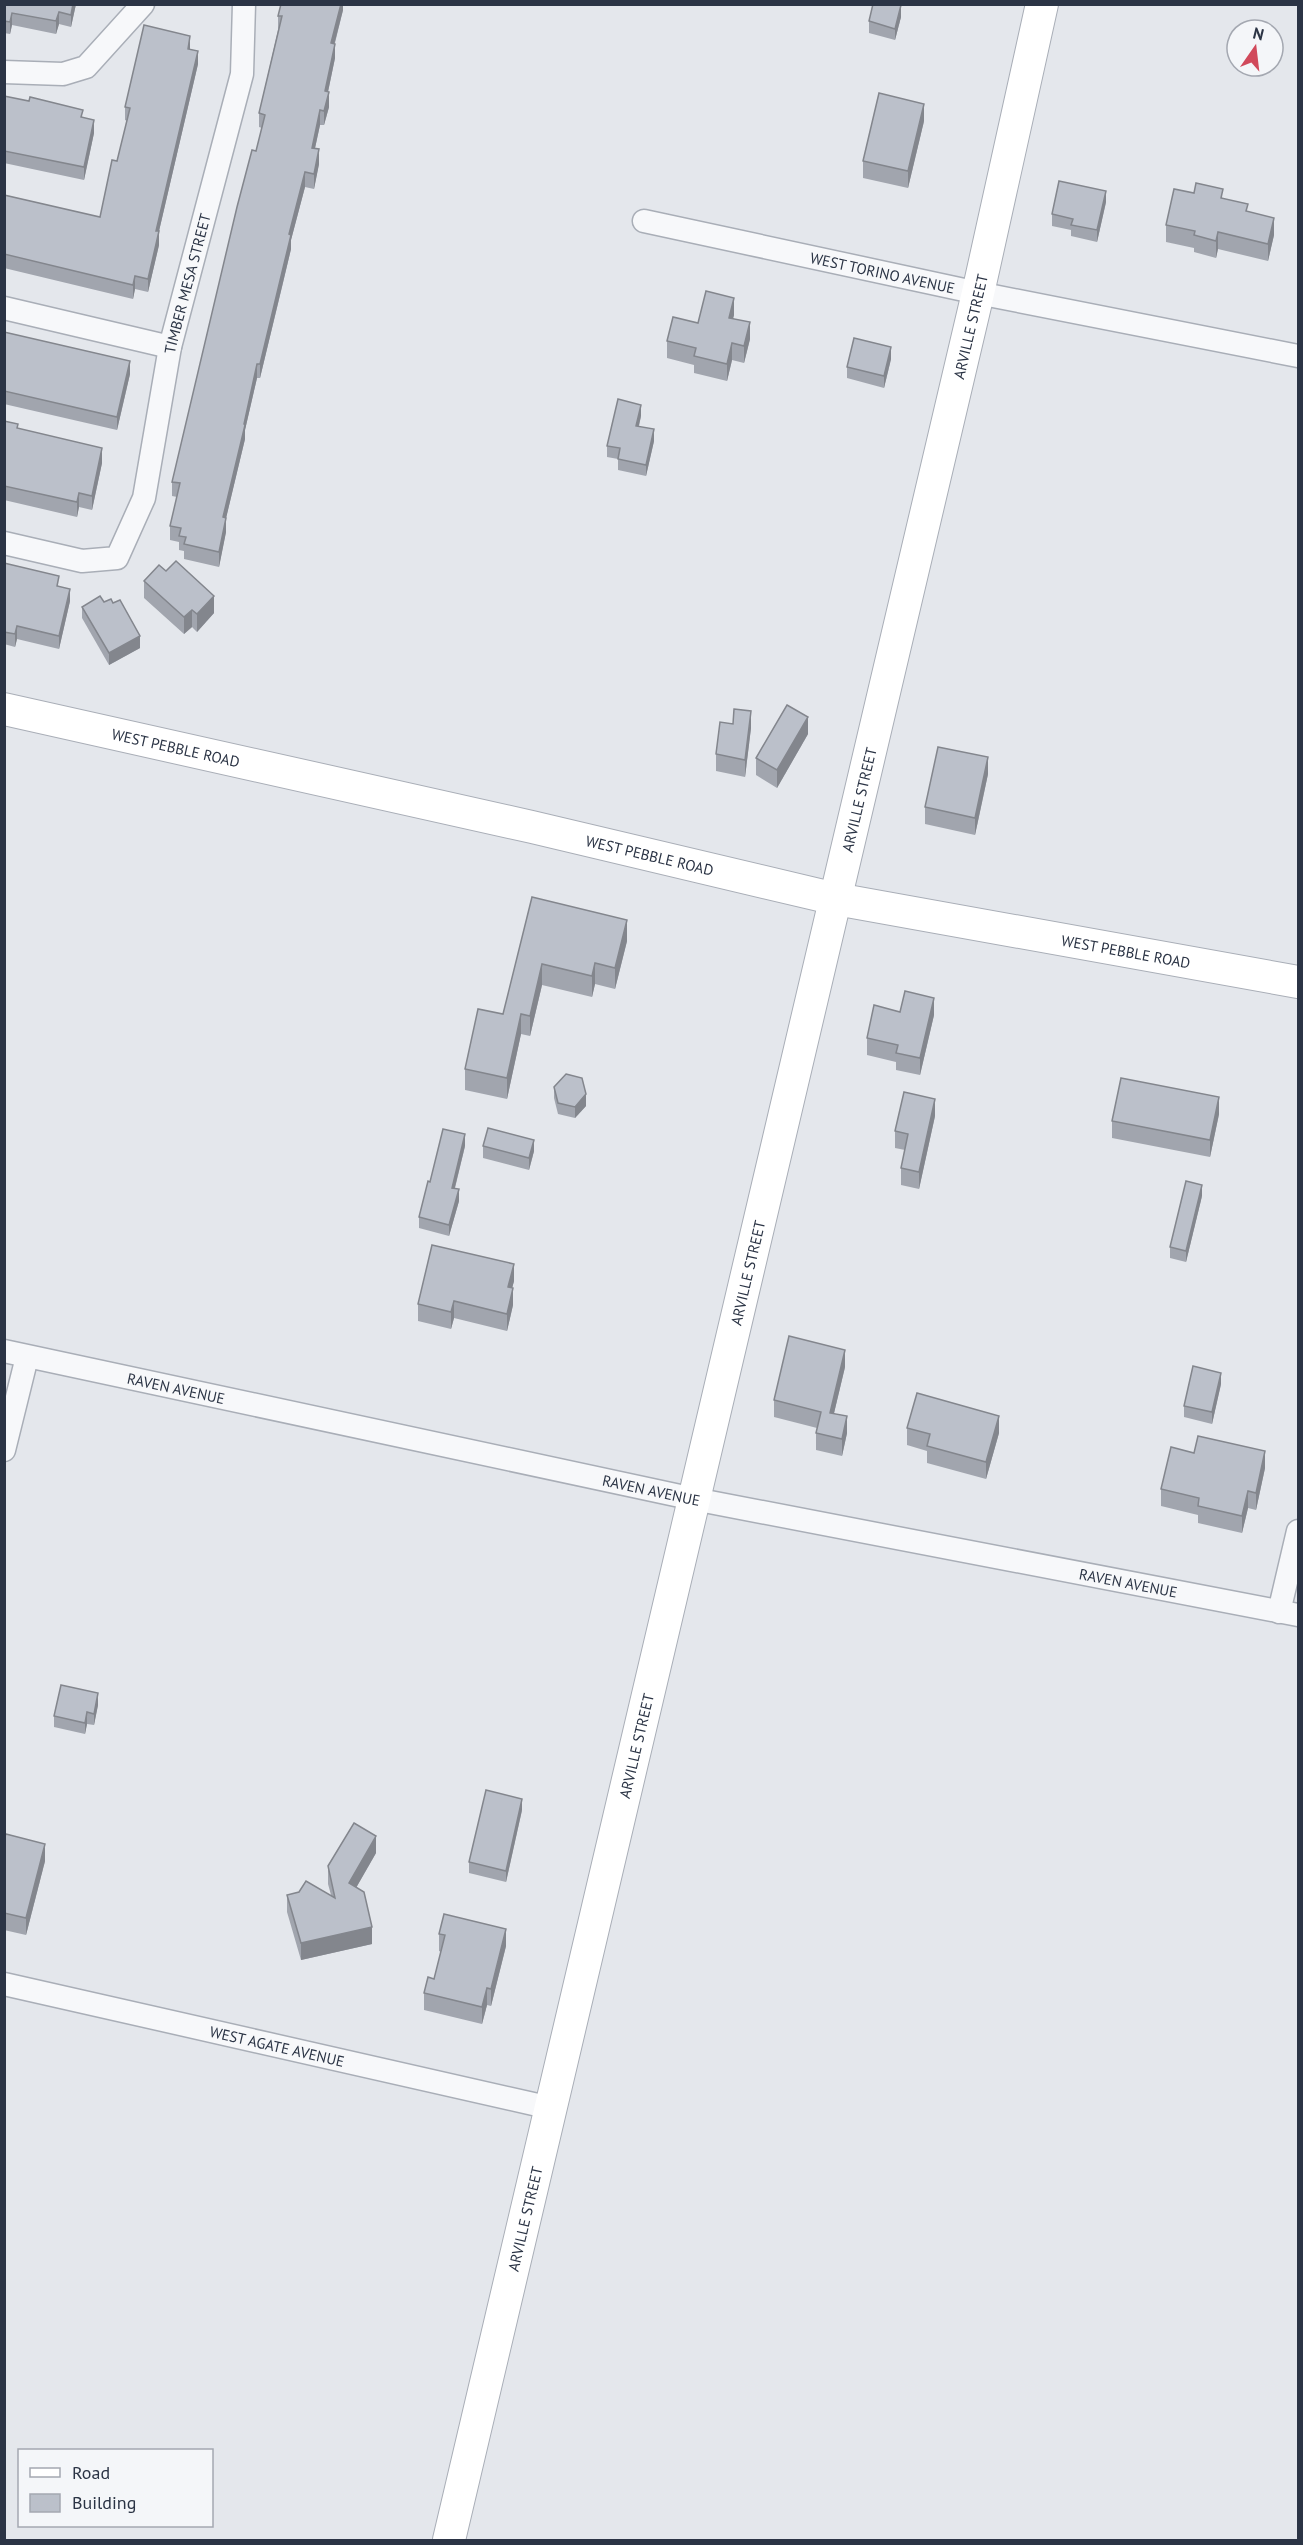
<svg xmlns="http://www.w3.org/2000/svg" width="1303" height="2545" font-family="'PT Sans',sans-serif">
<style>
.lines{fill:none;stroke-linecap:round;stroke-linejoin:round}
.street-casing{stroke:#a9aeb7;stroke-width:25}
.secondary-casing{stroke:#a9aeb7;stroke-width:34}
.street{stroke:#f7f8fa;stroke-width:22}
.secondary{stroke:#fff;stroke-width:32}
.wall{fill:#a1a5ae}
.shaded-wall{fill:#83868d}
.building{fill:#bbc0ca;stroke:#83868d;stroke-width:1.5}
.labels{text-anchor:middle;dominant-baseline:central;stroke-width:4.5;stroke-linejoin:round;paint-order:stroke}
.street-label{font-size:15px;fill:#2b3445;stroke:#f4f6f9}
</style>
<rect width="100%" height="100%" fill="#e4e7ec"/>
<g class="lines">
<defs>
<g id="street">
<path d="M4 72 63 74 86 67 143 4"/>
<path id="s1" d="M644 221 978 293 1298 356"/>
<path d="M4 308 170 347"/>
<path id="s2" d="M4 543 82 561 117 558 144 498 170 347 242 74 244 4"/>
<path id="s3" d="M4 1351 694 1499 1298 1615"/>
<path d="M4 1450 27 1357"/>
<path d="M1279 1612 1298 1531"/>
<path id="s4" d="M4 1984 551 2108"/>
</g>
<g id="secondary">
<path id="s5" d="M4 709 532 827 836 899 1298 982"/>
<path id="s6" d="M449 2540 978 293 1042 4"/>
</g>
</defs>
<use href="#street" class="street-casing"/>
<use href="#secondary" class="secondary-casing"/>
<use href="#street" class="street"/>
<use href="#secondary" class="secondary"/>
</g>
<g class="wall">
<path d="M4 4H76L71 27 59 24 56 34 12 25 10 34 4 33Z"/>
<path d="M343 4V10L335 43V58L328 92 329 107 324 125H320L315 148 319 164 314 189 305 187 291 240V249L283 283 260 378H257L245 430V439L226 518V532L219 567 184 559V551L179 550V542L170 540V526L177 497 172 496V482L262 128 259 127V113L278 30V16Z"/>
<path d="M901 17 895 40 869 33V21Z"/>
<path d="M190 49 198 64 159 231V245L148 292 135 289 133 299 4 268V195L100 217 117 161 127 121 125 120V107Z"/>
<path d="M4 96 83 117 94 133 84 180 4 163Z"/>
<path d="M924 121 908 188 863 178V161Z"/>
<path d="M1194 193 1223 198 1248 212 1274 235 1268 261 1218 249 1216 258 1194 252V248L1166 242V225Z"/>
<path d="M1106 202 1097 242 1071 236V230L1052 226V214Z"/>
<path d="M734 315 733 318 750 339 744 363 732 360 727 381 694 373V365L667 358V341L698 323Z"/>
<path d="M4 332 130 374 117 430 4 404Z"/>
<path d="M891 359 884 388 847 378V367Z"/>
<path d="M641 416 639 426 654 441 646 476 618 470V459L607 457V446Z"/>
<path d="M4 421 18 428 102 463 92 510 79 507 77 517 4 500Z"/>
<path d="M4 563 59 586 70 601 59 649 17 639 15 647 4 644Z"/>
<path d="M166 571 214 613 197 632 192 627 184 634 144 598V581Z"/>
<path d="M104 602 140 648 109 665 82 618V607Z"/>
<path d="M733 724 751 728 745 777 716 771V754Z"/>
<path d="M808 734 777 788 756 775V758Z"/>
<path d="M988 774 975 835 925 824V807Z"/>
<path d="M532 897 627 941 615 989 595 984 592 997 542 985 530 1036 521 1034 507 1099 465 1090V1069L503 1014Z"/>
<path d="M934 1015 920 1075 896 1070V1062L867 1055V1038Z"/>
<path d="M554 1087 586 1106 575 1118 558 1114 554 1098Z"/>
<path d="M1219 1114 1210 1157 1112 1138V1121Z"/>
<path d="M935 1116 919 1189 901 1185V1168L905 1150 895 1148V1131Z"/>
<path d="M465 1146 455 1188 459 1201 449 1236 419 1228V1217L430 1182Z"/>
<path d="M483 1146 534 1151 529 1170 483 1158Z"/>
<path d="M1202 1196 1186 1262 1170 1258V1247Z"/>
<path d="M514 1281 512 1288 513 1305 507 1331 454 1318 451 1329 418 1321V1304Z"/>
<path d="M845 1367 834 1413 847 1433 842 1456 816 1450V1433L817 1428 774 1417V1400Z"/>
<path d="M1221 1384 1212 1424 1184 1417V1406Z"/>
<path d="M907 1428 999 1433 986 1479 927 1463V1451L907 1445Z"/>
<path d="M1265 1468 1256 1510 1248 1508 1242 1533 1198 1523V1515L1161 1506V1489Z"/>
<path d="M98 1705 94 1725 87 1724 85 1734 54 1727V1716Z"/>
<path d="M522 1810 506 1882 469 1873V1862Z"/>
<path d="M4 1839 45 1861 26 1935 4 1930Z"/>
<path d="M376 1853 356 1888 372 1944 301 1960 287 1912V1895H331L328 1884V1866Z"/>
<path d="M439 1934 506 1946 491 2006 487 2005 482 2024 424 2010V1993L434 1979 441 1952 439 1951Z"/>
</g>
<g class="shaded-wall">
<path d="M73 4H76L71 27V15Z"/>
<path d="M341 4H343V10L331 57V43Z"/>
<path d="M901 5V17L895 40V29Z"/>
<path d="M59 12V24L56 34V21Z"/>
<path d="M12 13V25L10 34V22Z"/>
<path d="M190 36V50L188 49Z"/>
<path d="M335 44V58L325 106V91Z"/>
<path d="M198 51V64L159 231V245L148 292V279L156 231Z"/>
<path d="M329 92V107L324 125V111Z"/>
<path d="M924 104V121L908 188V171Z"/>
<path d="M320 110V125L312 162V148Z"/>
<path d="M94 120V133L84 180V167Z"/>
<path d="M319 149V164L314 189V174Z"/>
<path d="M305 172V187L291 240V249L260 378V364L289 234Z"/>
<path d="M1106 191V202L1097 242V230Z"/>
<path d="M1274 218V235L1268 261V244Z"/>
<path d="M1218 232V249L1216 258V241Z"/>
<path d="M135 276V289L133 299V285Z"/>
<path d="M734 298V315L729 335V318Z"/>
<path d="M750 322V339L744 363V346Z"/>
<path d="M732 343V360L727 381V364Z"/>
<path d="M891 347V359L884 388V376Z"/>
<path d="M130 361V374L117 430V417Z"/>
<path d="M257 364V378L245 430V439L223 531V517Z"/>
<path d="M641 405V416L636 437V426Z"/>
<path d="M654 429V441L646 476V465Z"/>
<path d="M102 448V463L92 510V496Z"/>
<path d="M79 493V507L77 517V502Z"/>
<path d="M226 518V532L219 567V552Z"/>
<path d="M70 589V601L59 649V636Z"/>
<path d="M214 596V613L197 632V614Z"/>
<path d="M192 610V627L184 634V617Z"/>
<path d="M17 626V639L15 647V634Z"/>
<path d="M140 636V648L109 665V653Z"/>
<path d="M751 711V728L745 777V760Z"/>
<path d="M808 717V734L777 788V770Z"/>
<path d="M988 757V774L975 835V818Z"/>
<path d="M627 920V941L615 989V968Z"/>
<path d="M595 963V984L592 997V976Z"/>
<path d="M542 964V985L530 1036V1016Z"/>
<path d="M934 998V1015L920 1075V1058Z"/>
<path d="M521 1014V1034L507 1099V1078Z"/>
<path d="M586 1094V1106L575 1118V1107Z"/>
<path d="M1219 1097V1114L1210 1157V1140Z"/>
<path d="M935 1099V1116L919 1189V1172Z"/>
<path d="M465 1134V1146L452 1199V1188Z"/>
<path d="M534 1140V1151L529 1170V1158Z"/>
<path d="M1202 1185V1196L1186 1262V1251Z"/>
<path d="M459 1189V1201L449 1236V1225Z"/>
<path d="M514 1264V1281L508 1304V1287Z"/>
<path d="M513 1288V1305L507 1331V1314Z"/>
<path d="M454 1301V1318L451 1329V1312Z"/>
<path d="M845 1350V1367L830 1430V1413Z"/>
<path d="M1221 1373V1384L1212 1424V1412Z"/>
<path d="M847 1416V1433L842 1456V1439Z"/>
<path d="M999 1416V1433L986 1479V1462Z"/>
<path d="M1265 1451V1468L1256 1510V1493Z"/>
<path d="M1248 1491V1508L1242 1533V1516Z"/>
<path d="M98 1693V1705L94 1725V1714Z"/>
<path d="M87 1712V1724L85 1734V1723Z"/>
<path d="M522 1799V1810L506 1882V1871Z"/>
<path d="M376 1836V1853L349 1900V1883Z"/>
<path d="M45 1844V1861L26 1935V1918Z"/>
<path d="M372 1927V1944L301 1960V1943Z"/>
<path d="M506 1929V1946L491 2006V1989Z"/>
<path d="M487 1988V2005L482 2024V2007Z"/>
</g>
<g class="building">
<path d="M4 4H73L71 15 59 12 56 21 12 13 10 22 4 21Z"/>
<path d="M281 4H341L331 43 335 44 325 91 329 92 324 111 320 110 312 148 319 149 314 174 305 172 289 234 291 235 283 268 260 364H257L244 424 245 425 223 517 226 518 219 552 184 544 186 537 179 536 181 528 170 526 180 483 172 482 237 207 252 150 256 151 265 115 259 113 282 16H278Z"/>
<path d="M873 4H897L901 5 895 29 869 21Z"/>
<path d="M144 25 190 36 188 49 198 51 156 231H159L148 279 135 276 133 285 4 254V195L100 217 112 160 117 161 130 108 125 107Z"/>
<path d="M879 93 924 104 908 171 863 161Z"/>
<path d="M4 96 29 101 30 97 83 110 81 117 94 120 84 167 4 151Z"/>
<path d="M1059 181 1106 191 1097 230 1071 225 1073 219 1052 214Z"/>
<path d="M1196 183 1223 189 1221 198 1248 204 1246 211 1274 218 1268 244 1218 232 1216 241 1194 235 1195 231 1166 225 1174 189 1194 193Z"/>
<path d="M706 291 734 298 729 318 750 322 744 346 732 343 727 364 694 356 696 348 667 341 673 317 698 323Z"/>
<path d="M4 332 130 361 117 417 4 391Z"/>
<path d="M854 338 891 347 884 376 847 367Z"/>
<path d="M618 399 641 405 636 426 654 429 646 465 618 459 620 448 607 446Z"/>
<path d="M4 421 18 424 17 428 102 448 92 496 79 493 77 502 4 486Z"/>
<path d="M176 561 214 596 197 614 192 610 184 617 144 581 159 565 166 571Z"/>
<path d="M4 563 59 576 57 586 70 589 59 636 17 626 15 634 4 632Z"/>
<path d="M100 596 104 602 111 599 113 603 120 600 140 636 109 653 82 607Z"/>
<path d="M787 705 808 717 777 770 756 758Z"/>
<path d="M734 709 751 711 745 760 716 754 720 722 733 724Z"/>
<path d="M938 747 988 757 975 818 925 807Z"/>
<path d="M532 897 627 920 615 968 595 963 592 976 542 964 530 1016 521 1014 507 1078 465 1069 478 1009 503 1014Z"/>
<path d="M905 991 934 998 920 1058 896 1053 898 1045 867 1038 874 1005 900 1012Z"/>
<path d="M566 1074 582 1078 586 1094 575 1107 558 1103 554 1087Z"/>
<path d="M1121 1078 1219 1097 1210 1140 1112 1121Z"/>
<path d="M904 1092 935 1099 919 1172 901 1168 908 1134 895 1131Z"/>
<path d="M488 1128 534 1140 529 1158 483 1146Z"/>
<path d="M443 1129 465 1134 452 1188 459 1189 449 1225 419 1217 428 1181 430 1182Z"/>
<path d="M1186 1181 1202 1185 1186 1251 1170 1247Z"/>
<path d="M432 1245 514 1264 508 1287 513 1288 507 1314 454 1301 451 1312 418 1304Z"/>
<path d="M789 1336 845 1350 830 1413 847 1416 842 1439 816 1433 821 1412 774 1400Z"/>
<path d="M1193 1366 1221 1373 1212 1412 1184 1406Z"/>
<path d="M917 1393 999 1416 986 1462 927 1446 930 1434 907 1428Z"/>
<path d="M1198 1436 1265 1451 1256 1493 1248 1491 1242 1516 1198 1506 1199 1498 1161 1489 1171 1447 1194 1453Z"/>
<path d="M61 1685 98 1693 94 1714 87 1712 85 1723 54 1716Z"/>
<path d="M486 1790 522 1799 506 1871 469 1862Z"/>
<path d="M354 1823 376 1836 349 1883 364 1892 372 1927 301 1943 287 1895 299 1892 306 1881 335 1898 328 1866Z"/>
<path d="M6 1834 45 1844 26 1918 4 1913V1839Z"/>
<path d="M444 1914 506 1929 491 1989 487 1988 482 2007 424 1993 428 1977 434 1979 445 1935 439 1934Z"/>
</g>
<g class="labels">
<g class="street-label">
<text stroke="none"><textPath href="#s1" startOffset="244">WEST TORINO AVENUE</textPath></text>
<text stroke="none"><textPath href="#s2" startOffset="400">TIMBER MESA STREET</textPath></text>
<text stroke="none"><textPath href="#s6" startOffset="2274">ARVILLE STREET</textPath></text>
<text stroke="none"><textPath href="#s5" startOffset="176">WEST PEBBLE ROAD</textPath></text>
<text stroke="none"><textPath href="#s6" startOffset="1788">ARVILLE STREET</textPath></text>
<text stroke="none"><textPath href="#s5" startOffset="662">WEST PEBBLE ROAD</textPath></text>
<text stroke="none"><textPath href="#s5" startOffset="1148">WEST PEBBLE ROAD</textPath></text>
<text stroke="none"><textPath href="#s6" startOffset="1302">ARVILLE STREET</textPath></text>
<text stroke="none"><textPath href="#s3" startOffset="176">RAVEN AVENUE</textPath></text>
<text stroke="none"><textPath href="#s3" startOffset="662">RAVEN AVENUE</textPath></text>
<text stroke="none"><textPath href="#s3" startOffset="1148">RAVEN AVENUE</textPath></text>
<text stroke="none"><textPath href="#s6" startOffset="816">ARVILLE STREET</textPath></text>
<text stroke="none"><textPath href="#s4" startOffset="280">WEST AGATE AVENUE</textPath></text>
<text stroke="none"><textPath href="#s6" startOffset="330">ARVILLE STREET</textPath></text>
</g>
</g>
<rect width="1303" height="2545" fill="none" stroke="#2b3445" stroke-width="12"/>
<rect x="18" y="2449" width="195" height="78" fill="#f4f6f9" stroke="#a4a8b1" stroke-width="1.5"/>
<rect x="30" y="2468" width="30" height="9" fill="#ffffff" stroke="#a4a8b1" stroke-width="1.5"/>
<text x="72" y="2479" font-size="18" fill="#2b3445">Road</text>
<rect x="30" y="2494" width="30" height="18" fill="#bbc0ca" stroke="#a4a8b1" stroke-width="1.5"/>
<text x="72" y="2509" font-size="18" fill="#2b3445">Building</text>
<g transform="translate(1255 48) rotate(14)"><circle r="28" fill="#f4f6f9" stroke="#a4a8b1" stroke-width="1.5"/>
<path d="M0-4.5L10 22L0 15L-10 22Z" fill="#d1495b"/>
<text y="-9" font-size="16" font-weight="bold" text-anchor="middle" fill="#2b3445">N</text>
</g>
</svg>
